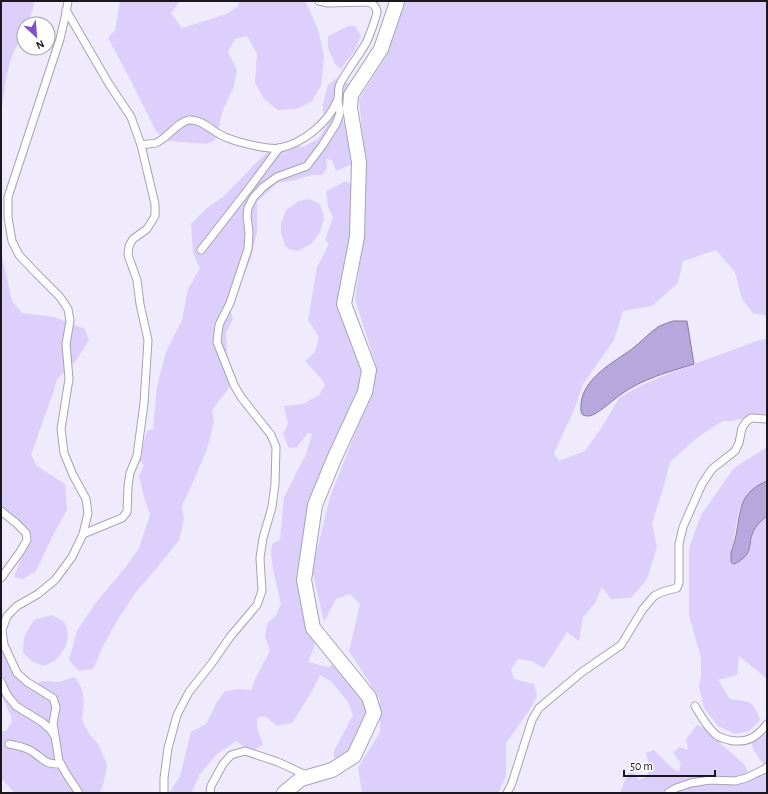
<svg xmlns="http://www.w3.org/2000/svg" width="768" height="794" font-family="'Alegreya Sans',sans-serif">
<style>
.green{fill:#dccffc}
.water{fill:#b6a7dd;stroke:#877ca4}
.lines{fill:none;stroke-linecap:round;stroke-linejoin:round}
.service-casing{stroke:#a7a2b3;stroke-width:9}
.minor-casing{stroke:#a7a2b3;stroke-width:16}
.service{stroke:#fff;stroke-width:7}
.minor{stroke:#fff;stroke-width:14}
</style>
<rect width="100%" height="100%" fill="#efebfc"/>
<g class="green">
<path d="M1 1H35L28 24H24V33L12 55 6 78 1 115Z"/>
<path d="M120 1H180L171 13 182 28 227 14 238 6 239 1H305L318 29 324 56 321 86 312 101 297 109 278 110 264 99 255 83 257 54 247 36 235 39 228 52 237 70 234 86 223 110 215 140 207 144 169 141 156 131 131 81 108 38 115 30Z"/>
<path d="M404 1H767V316L753 313 742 299 735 272 716 250 683 261 678 283 652 306 623 311 614 340 583 384 574 410 554 453 559 461 585 451 604 424 619 398 640 386 675 371 760 340 767 339V413L731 421H723L699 436 670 462 663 489 652 523 657 547 647 579 631 598 611 599 602 587 595 603 583 617 579 641 567 632 544 668 532 661 518 659 511 669 514 679 534 684 537 696 529 711 506 743V776L498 793H362L358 768 380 732V699L349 651 360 604 350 594 336 599 324 622 312 570 330 497 364 411 376 366 355 299 362 250 365 160 359 99 385 58Z"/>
<path d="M348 26H355L361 36 355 50 341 69 335 64 328 48V36Z"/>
<path d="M337 78 349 84 344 96 343 119 351 148 352 164 336 171 332 160 326 159 327 168 322 175H312L291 181 277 183 257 202V232L251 258 230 309 233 319 226 333 229 388 212 410 214 422 207 449 193 482 182 506 184 519 179 540 156 569 136 592 120 616 103 646 93 669 79 671 69 660 77 631 94 605 125 568 139 548 150 515 145 501 139 476 144 465 139 460 147 431 153 429 157 386 166 352 182 320 188 289 200 268 193 253 191 224 207 208 224 196 253 166 277 143 303 147 318 139 327 126 323 111V104L328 85Z"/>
<path d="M346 181 353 185 355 224 341 298 363 368V382L311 505 301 581 315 645 308 662 328 667 335 664C342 673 367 698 367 709 367 712 359 731 357 735 351 748 348 754 335 759L333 753 353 715 348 702 331 681 320 675 312 691 292 723 277 726 265 716 257 718V728L263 745 254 750 244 747 236 741 217 754 200 774 191 793H169L180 776 191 732 206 724 217 702 225 691 239 689 251 690C255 676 264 664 270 650L265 637 267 624 276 615 281 604 273 570 271 552 272 544 280 540 284 497 306 454 312 434 308 433 297 447 289 448 283 434 288 424 284 406 303 404 319 395 325 385 320 377 305 361 315 352 319 337 308 320 317 267 329 244 325 240 333 217 328 207 326 191Z"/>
<path d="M309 199 319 203 322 210 324 219 320 232 312 243 298 251 289 249 285 245 281 233V224L286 210 299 201Z"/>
<path d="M1 248 3 261 12 301 22 313 54 317 85 329 89 340 75 362 57 379 54 390 31 455 37 466 65 484 67 510 54 533 36 571 23 579 14 577 21 559 32 539 26 528 4 509 1 504Z"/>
<path d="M767 447V484L751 491 739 509 734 536 732 554 733 564H737L748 552 754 531 758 523 767 517V676L766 678 739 656 737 675 718 680 730 699C749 702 753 699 760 720L749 731 735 734 718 726 704 708 699 686 701 676V658L689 615V548L701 515 734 468Z"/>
<path d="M52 615C55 617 60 619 63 621 74 635 65 654 52 662 49 664 44 666 41 665 33 663 28 658 23 652L24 637 34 620Z"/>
<path d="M1 643 2 648 11 669 27 687 43 681 58 682 75 677 82 689 84 703 82 721 90 735 98 744 107 764 104 782 100 793H15L1 778V731H6L12 722 11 716 1 694Z"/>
<path d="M697 725 710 730 722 745 744 764 750 776 759 772 764 765 753 749 751 739 767 734V789L765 793H620L625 780 631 770 639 780 645 777 650 770 646 753 654 750 672 768 679 772 681 763 673 753 679 747 688 750 686 739Z"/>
</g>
<g class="water">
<path d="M673 321H687L694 364C668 372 642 379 620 395 613 400 597 415 589 416 589 416 584 416 583 415 580 412 581 409 581 404 583 378 614 362 632 349 641 342 649 333 658 327 663 324 668 323 673 321Z"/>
<path d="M767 481V516C761 521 756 525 753 532 748 544 753 551 741 560 738 562 736 564 733 564L731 562V553C733 547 735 541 736 535 741 509 739 493 767 481Z"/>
</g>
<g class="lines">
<defs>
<g id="service">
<path d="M68 1 66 13 60 39 8 197V217L12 241 19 255 35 272 60 297 68 309 70 321 66 344 69 379 61 429 64 453 73 475 86 499 88 513 83 534 72 557 55 580 38 594 17 606 7 616 2 630 4 645 17 673 27 682 53 698 56 707 53 723 59 761 67 775 79 793"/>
<path d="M66 10 109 84 131 117 141 145 155 204V216L147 229 133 239 129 246 128 255 137 280 140 304 148 340 144 403 137 456 130 473 128 486 127 512 122 518 83 534"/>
<path d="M141 145C146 144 152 144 156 143 168 138 177 122 189 120 201 119 211 130 221 135 226 138 231 139 236 141 246 144 270 150 280 148 303 143 328 123 337 101 340 96 337 90 340 84 348 69 358 57 366 43 369 37 377 16 377 11 376 6 373 4 369 2L328 3 319 1"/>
<path d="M201 250 250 187 279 148"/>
<path d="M1 511 16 523 26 533 27 540 20 552 1 578"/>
<path d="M1 682 7 695 16 706 42 722 50 729 54 735"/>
<path d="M695 706C701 716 706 726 715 734 718 737 725 739 729 740 747 744 757 737 767 724"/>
<path d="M9 744C18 746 26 747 33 752 46 761 44 764 61 764"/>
<path d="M164 793V778L168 748 177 715 189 692 212 663 230 637 257 605 262 591 260 558 263 538 272 507 275 484 276 447 271 435 241 397 234 385 217 342 219 325 230 303 248 249 249 233 247 216 248 208 253 198 263 187 277 177 307 166 322 146 336 124 340 113 338 100"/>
<path d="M210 793 211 786 223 764 231 755 245 751 278 762 308 776"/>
<path d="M507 793 512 783 532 720 539 708 582 672 621 645 643 609 654 596 662 592 677 588 679 583V544L683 527 702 484 712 469 735 451 739 443 742 428 746 422 751 418 767 419"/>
<path d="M668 793 676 788 691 783 710 780 735 781 746 778 765 769 767 767"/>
</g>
<path id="minor" d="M284 793 301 779 332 770 354 756 374 713 369 697 313 628 304 580 315 505 334 459 365 392 369 370 344 304 357 237 359 162 350 108 351 95 381 49 396 5 397 1"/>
</defs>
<use href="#service" class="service-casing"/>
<use href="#minor" class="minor-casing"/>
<use href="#service" class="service"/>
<use href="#minor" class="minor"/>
</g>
<rect width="768" height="794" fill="none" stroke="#1a181e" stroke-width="4"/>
<g transform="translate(36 36) rotate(154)"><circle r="19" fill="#ffffff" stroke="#a3a3a5"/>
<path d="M0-3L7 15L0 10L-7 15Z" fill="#7e50c9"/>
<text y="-6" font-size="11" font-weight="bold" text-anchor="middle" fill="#1a181e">N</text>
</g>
<path d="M624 770v6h91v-6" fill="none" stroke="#1a181e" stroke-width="2"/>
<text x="630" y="770" font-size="12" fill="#1a181e" stroke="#ffffff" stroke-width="3" paint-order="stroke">50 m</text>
</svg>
